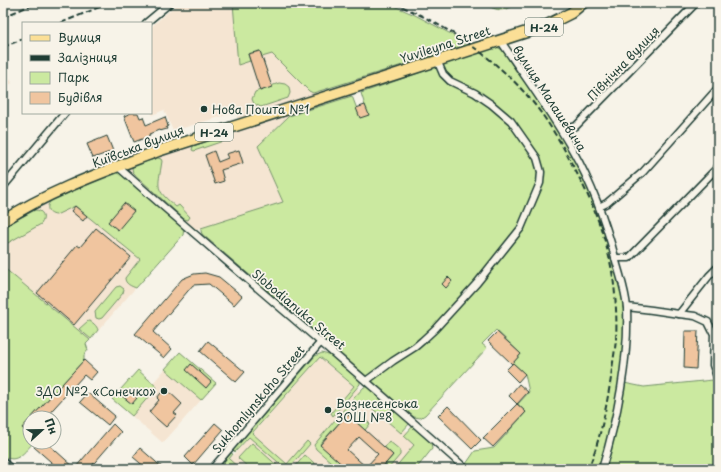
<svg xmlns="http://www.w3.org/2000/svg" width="721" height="472" font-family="'Playpen Sans',sans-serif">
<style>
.built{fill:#f5e5d2}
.green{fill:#cbe9a0;stroke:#75936a}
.building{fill:#f0c59f;stroke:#1f3d34;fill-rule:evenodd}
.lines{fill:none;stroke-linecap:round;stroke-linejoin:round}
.minor-casing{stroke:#1f3d34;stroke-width:9}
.primary-casing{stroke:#1f3d34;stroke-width:13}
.minor{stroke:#f7f3e8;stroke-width:6}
.primary{stroke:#fbdf96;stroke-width:10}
.rail{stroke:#1f3d34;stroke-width:2;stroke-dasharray:6 3;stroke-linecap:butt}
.poi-dot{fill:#1f3d34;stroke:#f7f3e8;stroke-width:1.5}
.labels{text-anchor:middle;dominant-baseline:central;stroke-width:3.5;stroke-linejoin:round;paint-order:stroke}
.shield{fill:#f7f3e8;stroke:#60746a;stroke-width:1}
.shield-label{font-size:11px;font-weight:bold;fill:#1f3d34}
.street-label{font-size:12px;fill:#1f3d34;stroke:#f7f3e8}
.poi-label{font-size:12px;fill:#1f3d34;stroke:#f7f3e8;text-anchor:start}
</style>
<rect width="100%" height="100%" fill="#f7f3e8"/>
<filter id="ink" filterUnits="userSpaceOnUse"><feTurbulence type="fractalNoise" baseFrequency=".025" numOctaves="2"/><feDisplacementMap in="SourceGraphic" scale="8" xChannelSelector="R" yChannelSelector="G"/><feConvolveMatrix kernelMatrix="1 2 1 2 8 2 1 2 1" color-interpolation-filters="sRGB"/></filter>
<g filter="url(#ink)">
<g class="built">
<path d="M178 3H233L235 22 323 90 325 92 238 120 236 112 173 131 164 110 152 115 151 112V27Z"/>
<path d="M3 66 12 83 3 89Z"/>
<path d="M288 111 289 116 258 146 283 202 195 230 126 168V166Z"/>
<path d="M62 195 152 269 90 340 3 267V227Z"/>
<path d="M180 352 216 383 163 443 112 399 138 370 153 383Z"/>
<path d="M320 357 428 449 411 469H221Z"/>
</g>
<g class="green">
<path d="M233 3H387L415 15 451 34 466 45 313 93 309 91 272 54 262 57 260 51 248 54 250 61 238 65Z"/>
<path d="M483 3H520C503 11 500 13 483 3Z"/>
<path d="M493 47H497L504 51 516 71 541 103 573 155 598 207 605 230 625 308 623 357 610 435 600 469H471L466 464 475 451 494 448 526 412 518 404 529 392 525 374 513 363 521 354 496 330 482 344 487 348 425 415 420 418 414 417 202 234 201 231V228L283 202 258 146 289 116 352 96 360 117 368 115 361 93Z"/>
<path d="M279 83 285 84 289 87 290 93 288 98 261 107 254 104 252 99 255 92Z"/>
<path d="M228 134 230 137 229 139 194 151 192 150 193 146Z"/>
<path d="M158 158 161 159 162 161C158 189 154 188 176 207L179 205 190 217 188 220 184 219 133 173 132 168 135 165Z"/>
<path d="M117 172H119L184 228 183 235 136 288C131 286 125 284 125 278L140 259 75 206 56 215C47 214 45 206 52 200Z"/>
<path d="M35 210C43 210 46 217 41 224L6 244 3 245V227Z"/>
<path d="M3 267 90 340 86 344 88 350 84 355V360L22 428 30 436V442H34C25 451 16 466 3 455Z"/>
<path d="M120 286 124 289 123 293 102 318 99 319 96 318 95 312 116 287Z"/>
<path d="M88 321C92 321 97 326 98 330L91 339 79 329Z"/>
<path d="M180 352 216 383 201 400 165 369Z"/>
<path d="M322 353 332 356 360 381V384L333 416 331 413 354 386 320 357 252 433 287 464 307 441 310 444 290 467 285 468 249 437 235 452 233 450 309 363 315 356Z"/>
<path d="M138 370 157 387 132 416 112 399Z"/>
<path d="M713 380 718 387V468L605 469 615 435 624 383 644 387Z"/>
<path d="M364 387H368L410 423 401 433 367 404H354L353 399Z"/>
<path d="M348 406 351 407 370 424 365 430 347 414 320 444 343 465 339 469 316 449 314 445 345 408Z"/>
<path d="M413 426 431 442 432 449 416 469H394L414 445 404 436Z"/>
<path d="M389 441 400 450V455L388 469H381L393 455 384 447Z"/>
<path d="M252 443 281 469H250L238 458Z"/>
<path d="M231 453 233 454 229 459 240 469H218Z"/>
<path d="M305 455 321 469H293Z"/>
</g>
<g class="building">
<path d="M260 51 272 87 260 91 248 54Z"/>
<path d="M365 105 369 115 360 118 356 108Z"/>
<path d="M131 113H138L140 118 143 117 146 125 165 117 168 126 166 127 167 129 160 131 159 130 149 134 150 136 134 142 124 116Z"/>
<path d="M107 136 113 151 93 158 87 144Z"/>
<path d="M239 150 243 163 221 170 224 181 215 184 205 155 214 151 218 162 228 158 226 154Z"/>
<path d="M124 203 134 211 118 230 108 222Z"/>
<path d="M75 206 87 216 83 221 71 211Z"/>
<path d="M96 228 131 257 74 325 37 293 77 245 80 247Z"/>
<path d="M205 273 219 277 242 296 234 305 209 284 193 285 153 332 172 349 164 358 135 334 182 279 194 274Z"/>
<path d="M448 277 452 281 446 288 442 284Z"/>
<path d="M685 331H698L696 369 684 368Z"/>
<path d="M497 332 521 354 512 364 488 341Z"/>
<path d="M208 341 245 372 236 382 200 351Z"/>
<path d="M84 360 97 372 90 380 84 375 45 418H31Z"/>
<path d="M513 363 525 374 518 382 506 370Z"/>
<path d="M191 364 211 382 206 388 186 370Z"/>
<path d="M519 384 528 392 517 404 509 396Z"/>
<path d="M165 388 182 404 174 413 177 415 166 427 149 412 159 400 157 398Z"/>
<path d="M128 390 137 398 132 404 122 396Z"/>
<path d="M88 393 115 416 108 425 80 402Z"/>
<path d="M517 404 526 412 493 447 483 438Z"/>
<path d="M448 406 481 440 472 449 438 416Z"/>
<path d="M347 414 393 455 381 469H347L320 445ZM359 437 378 454 366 467 347 450Z"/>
<path d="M30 419V436L22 428Z"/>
<path d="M215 423 223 430 193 465 185 457Z"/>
<path d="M113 424 121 432 89 469H59L34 447 38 442H46L75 468Z"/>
<path d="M140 448 164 469H147L133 457Z"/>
</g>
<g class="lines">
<defs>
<g id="minor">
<path d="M146 23 170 3"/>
<path d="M500 40C525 77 552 113 573 151 593 186 606 223 616 261 620 276 626 292 627 308 629 359 617 420 602 469"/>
<path d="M561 130 576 126 696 3"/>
<path d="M117 166C232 268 351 366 466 469"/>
<path d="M3 187 65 113"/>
<path d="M599 207 607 203 643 172 718 88"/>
<path d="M615 258H629L718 167"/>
<path d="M627 307 652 310 679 314 709 276 718 267"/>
<path d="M679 314 695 316 708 322 714 334 713 365 718 380"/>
<path d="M366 381 393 361 415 347 422 341 435 329 477 283 521 228 540 183 541 172 537 158 511 121 491 104 475 93 450 81 443 74 437 60"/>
<path d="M3 462 11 469"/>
<path d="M212 469 321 342"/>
</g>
<path id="primary" d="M3 221C51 190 106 171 158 151L545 26 571 13 583 3"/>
</defs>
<use href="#minor" class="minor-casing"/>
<use href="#primary" class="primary-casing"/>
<use href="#minor" class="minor"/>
<use href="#primary" class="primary"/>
<g class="rail">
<path d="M394 3C458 30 519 73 555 134 562 144 567 155 573 166 593 202 609 243 614 285 616 301 617 323 616 339 615 352 612 366 611 378 606 409 600 441 588 469"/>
<path d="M3 17 36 3"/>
<path d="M61 23 109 3"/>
<path d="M3 47 23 39"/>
</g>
</g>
</g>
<g class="poi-dot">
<circle cx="204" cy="109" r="4"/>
<circle cx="164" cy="391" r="4"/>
<circle cx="328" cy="410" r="4"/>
</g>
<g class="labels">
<g class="shield">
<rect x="525" y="18" width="38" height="18" rx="3"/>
<rect x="195" y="123" width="38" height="18" rx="3"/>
</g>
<g class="shield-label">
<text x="544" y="27">Н-24</text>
<text x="214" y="132">Н-24</text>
</g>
<g class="street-label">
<text transform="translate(445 44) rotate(-18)">Yuvileyna Street</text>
<text transform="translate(623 63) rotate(-46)">Північна вулиця</text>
<text transform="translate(550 98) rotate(57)">вулиця Малашевича</text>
<text transform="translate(138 146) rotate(-21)">Київська вулиця</text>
<text transform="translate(299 309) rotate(40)">Slobodianuka Street</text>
<text transform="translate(258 399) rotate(-50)">Sukhomlynskoho Street</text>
</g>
<g class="poi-label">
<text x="212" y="109">Нова Пошта №1</text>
<text x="156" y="391" text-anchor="end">ЗДО №2 «Сонечко»</text>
<text x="336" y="403">Вознесенська<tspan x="336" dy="14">ЗОШ №8</tspan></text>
</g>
</g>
<rect width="721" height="472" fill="none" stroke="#f7f3e8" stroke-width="16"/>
<rect x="8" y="8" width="705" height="456" fill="none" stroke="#1f3d34" stroke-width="1.5" filter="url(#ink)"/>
<rect x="22" y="22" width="130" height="92" fill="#f7f3e8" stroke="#a1aaa0"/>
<rect x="30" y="35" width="20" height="6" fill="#fbdf96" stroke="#a1aaa0"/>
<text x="58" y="42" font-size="12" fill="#1f3d34">Вулиця</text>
<rect x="30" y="55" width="20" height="6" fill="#1f3d34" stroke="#a1aaa0"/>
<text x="58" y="62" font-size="12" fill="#1f3d34">Залізниця</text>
<rect x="30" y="72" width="20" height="12" fill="#cbe9a0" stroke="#a1aaa0"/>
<text x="58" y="82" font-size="12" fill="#1f3d34">Парк</text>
<rect x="30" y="92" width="20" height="12" fill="#f0c59f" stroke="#a1aaa0"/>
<text x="58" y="102" font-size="12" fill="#1f3d34">Будівля</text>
<g transform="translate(42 430) rotate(68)"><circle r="19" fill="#f7f3e8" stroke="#a1aaa0"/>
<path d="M0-3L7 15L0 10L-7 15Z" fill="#1f3d34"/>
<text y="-6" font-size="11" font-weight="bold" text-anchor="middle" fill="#1f3d34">Пн</text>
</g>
</svg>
